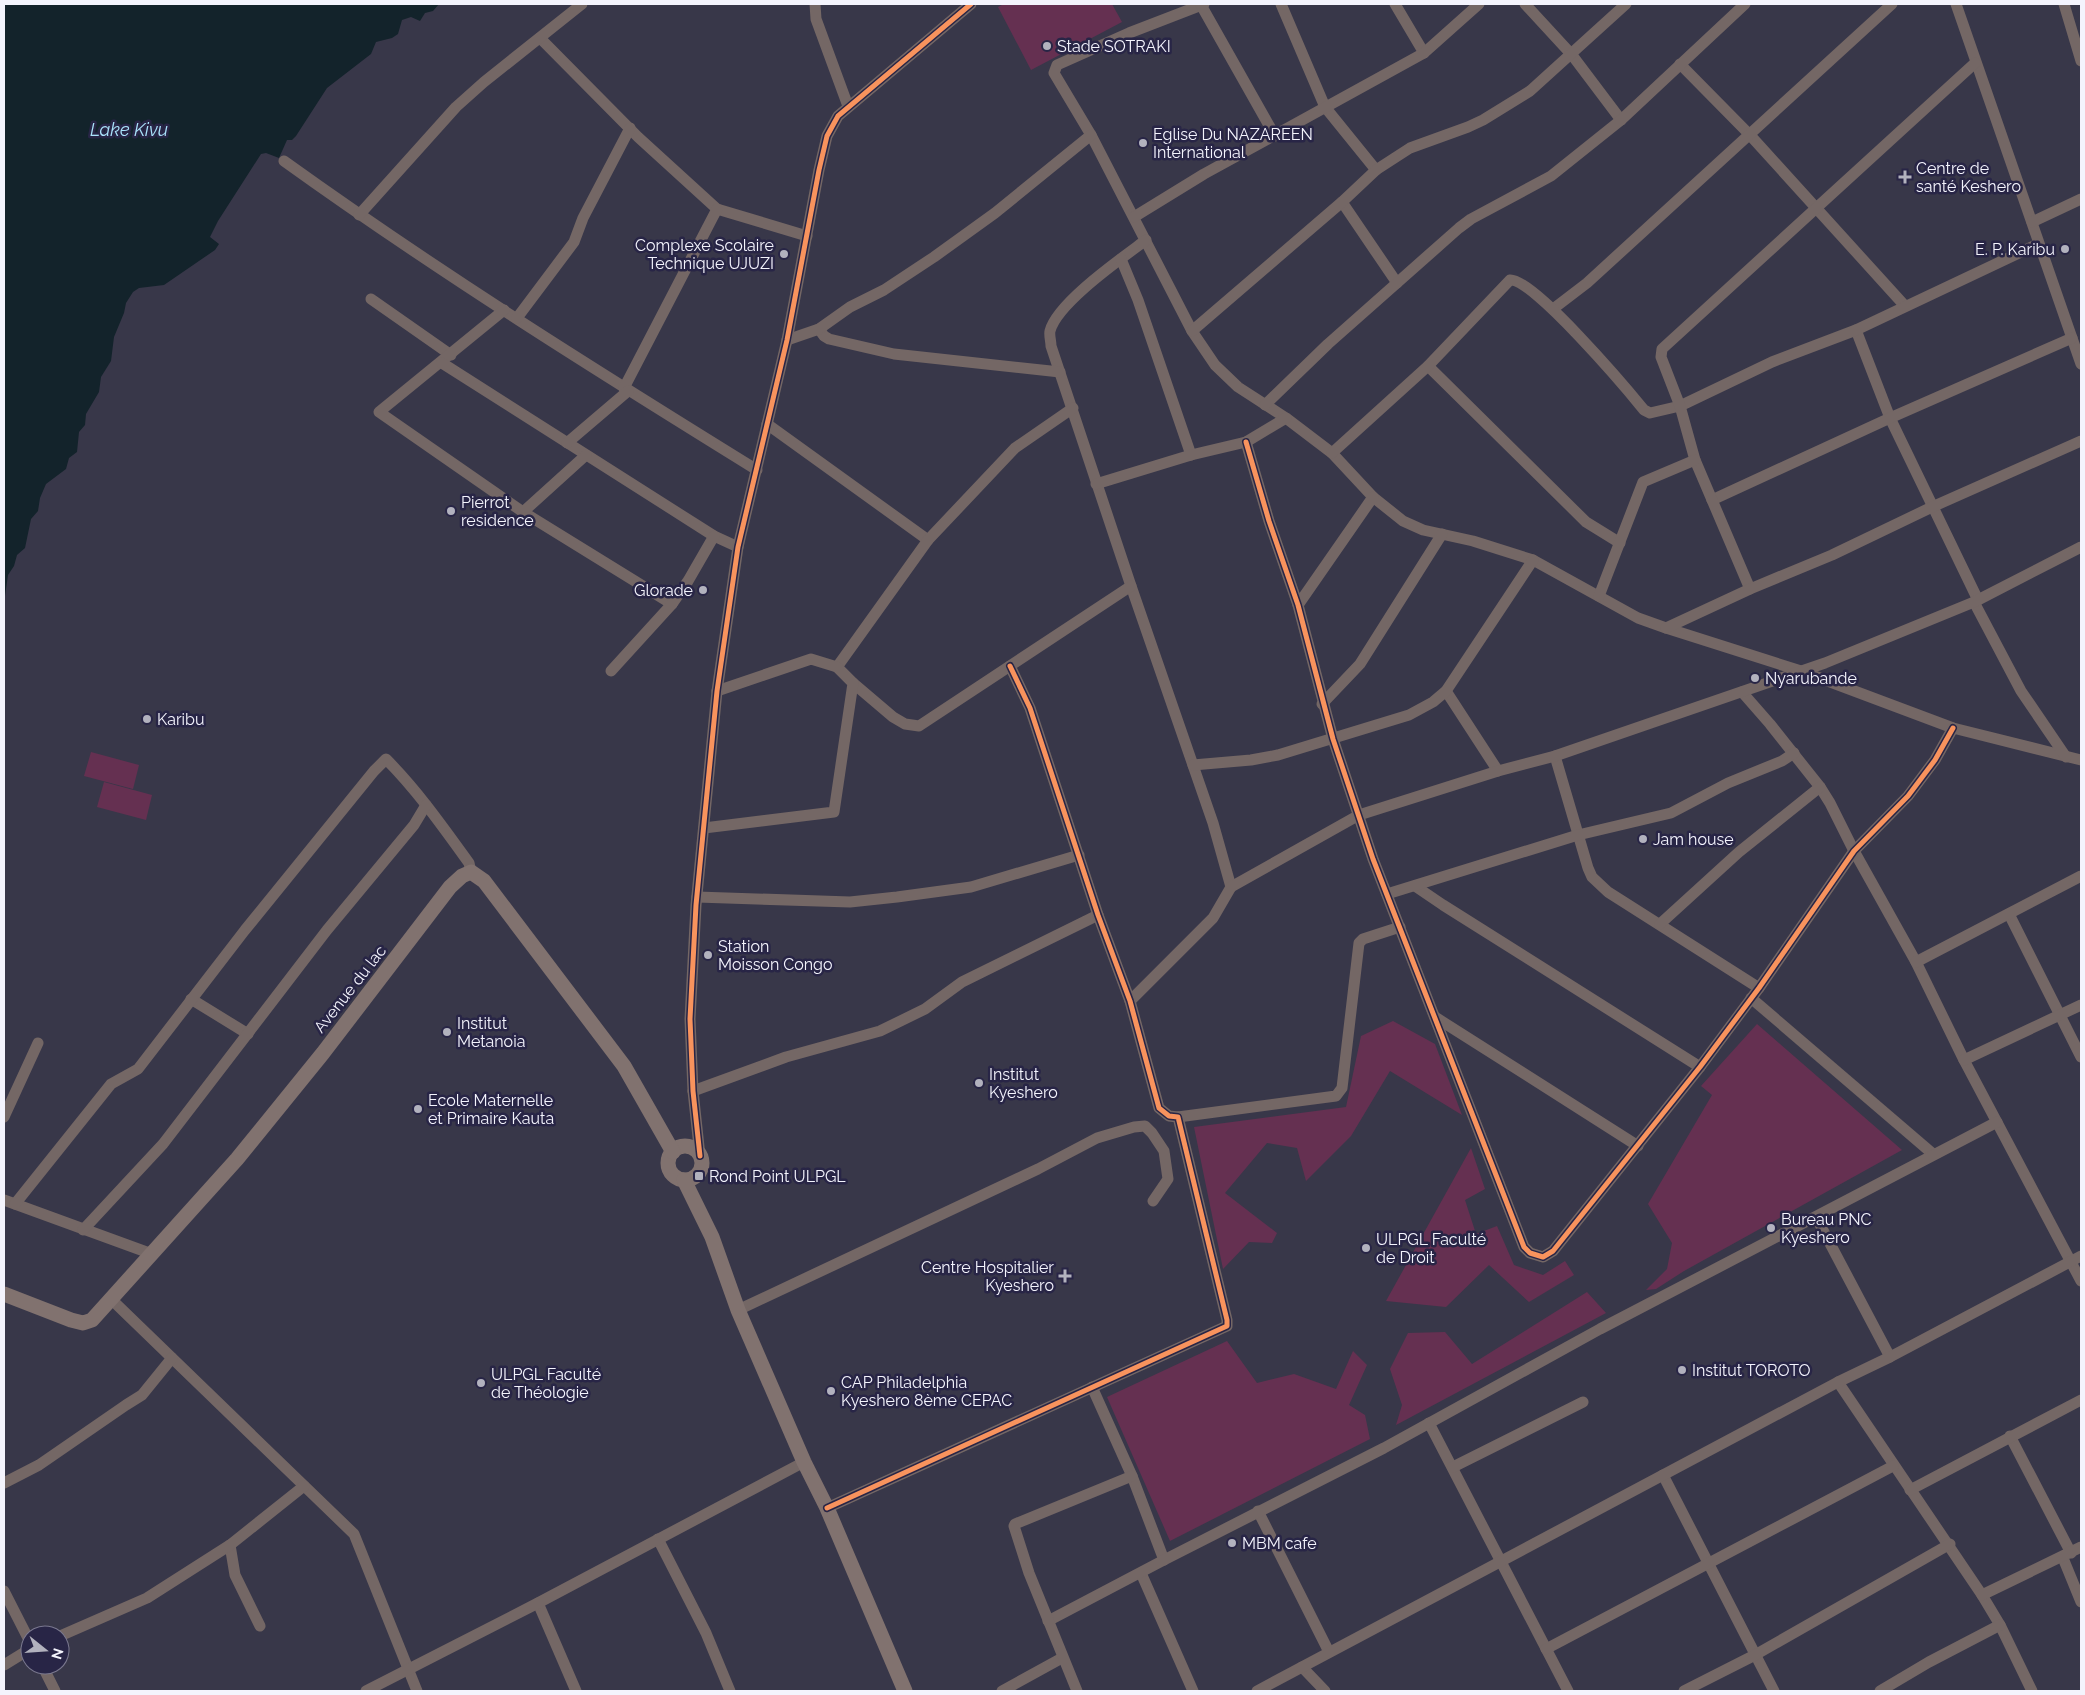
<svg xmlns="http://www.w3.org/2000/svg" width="2085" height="1695" font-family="Raleway,sans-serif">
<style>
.green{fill:#653051}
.water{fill:#13232b}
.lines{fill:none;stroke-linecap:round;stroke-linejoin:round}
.minor{stroke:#746765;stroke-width:11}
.major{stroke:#81726f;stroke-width:15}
.cycleway-casing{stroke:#282546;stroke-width:8}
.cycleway{stroke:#f8935d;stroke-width:5}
.poi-dot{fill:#b2b2be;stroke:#282546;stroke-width:2}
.labels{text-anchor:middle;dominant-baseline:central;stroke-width:5;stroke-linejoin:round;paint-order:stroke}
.poi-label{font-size:16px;fill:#f4f4fd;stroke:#282546;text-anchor:start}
.street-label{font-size:16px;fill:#f4f4fd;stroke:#282546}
.water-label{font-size:18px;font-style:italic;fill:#aae3fb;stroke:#282546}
</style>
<rect width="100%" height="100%" fill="#383749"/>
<g class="green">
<path d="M1004 4H1112L1122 22 1031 70 998 7Z"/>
<path d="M91 752 139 765 133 789 84 776Z"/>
<path d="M104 782 152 795 146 820 97 807Z"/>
<path d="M1393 1021 1435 1044 1462 1115 1390 1071 1351 1136 1306 1181 1297 1148 1267 1143 1225 1193 1277 1233 1272 1243 1249 1242 1223 1269 1194 1127 1346 1107 1361 1036Z"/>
<path d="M1757 1024 1902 1150 1684 1271 1656 1289 1646 1290 1667 1269 1672 1243 1648 1204 1712 1095 1701 1086Z"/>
<path d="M1471 1148 1485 1189 1465 1200 1476 1234 1497 1226 1514 1265 1543 1275 1565 1261 1574 1275 1529 1302 1489 1265 1446 1307 1386 1301Z"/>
<path d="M1587 1292 1606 1313 1396 1425 1402 1405 1390 1369 1408 1333 1445 1332 1472 1364Z"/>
<path d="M1227 1341 1257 1383 1294 1374 1336 1389 1353 1351 1367 1365 1349 1405 1365 1415 1370 1439 1170 1541 1107 1397Z"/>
</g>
<path class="water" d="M4 4H439L433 11 425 13 420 21 411 17 402 20 398 34 392 38 376 42 371 54 327 88 296 136 292 140H287L279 158 266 153 261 154 218 221 210 237 219 244 215 250 164 285 139 288 133 292 126 303 124 313 114 337 111 361 101 377 99 392 86 414 85 425 79 432 77 452 69 458 66 469 46 484 40 498 38 511 31 519 25 548 17 555 14 566 8 575 4 603Z"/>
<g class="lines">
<g class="minor">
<path d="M815 4 816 19 848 106"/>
<path d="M1204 4 1129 33 1057 65 1054 73 1091 135 1192 331 1215 365 1238 387 1286 418 1332 453 1373 497 1403 521 1423 530 1473 541 1533 560 1638 618 1666 628 1801 671 1953 728 2081 760"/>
<path d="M1281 4 1325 107 1376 170"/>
<path d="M1395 4 1424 53"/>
<path d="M1525 4 1572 55 1621 120"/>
<path d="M1956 4 2081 364"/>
<path d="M2064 4 2081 61"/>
<path d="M1201 5 1275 136"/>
<path d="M540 38 638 137 717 209 807 236"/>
<path d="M1680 64 1749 134 1905 306"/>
<path d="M284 161C437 271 597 371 757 470"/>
<path d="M1342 202 1397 283"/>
<path d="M359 215 456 107 484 82 582 4"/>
<path d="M1134 217 1204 174 1424 53 1479 4"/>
<path d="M2032 222 2081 199"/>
<path d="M1146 240C1122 258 1057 303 1050 331 1049 335 1051 341 1051 346L1131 586 1213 823 1231 887"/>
<path d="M1121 259 1138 300 1191 455"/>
<path d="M371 299 451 355"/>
<path d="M1553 309 1587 283 1892 4"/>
<path d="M504 310 379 412 523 512 672 604"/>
<path d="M517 318 574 242 583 218 630 128"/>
<path d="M819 329 824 336 829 339 894 354 1060 372"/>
<path d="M1856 330 1890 418 1978 600"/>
<path d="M1192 331 1342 202 1376 170 1410 148 1468 127 1483 120 1530 91 1626 4"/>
<path d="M787 340 819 329 850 307 884 290 934 257 995 213 1091 135"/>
<path d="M442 363 714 536 738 547"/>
<path d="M1428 366 1586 522 1620 543"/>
<path d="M624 388 717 209"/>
<path d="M1265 405 1328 344 1459 228 1471 219 1551 176 1621 120 1745 4"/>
<path d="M767 424 928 540"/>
<path d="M1246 442 1269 521 1298 605 1333 739 1373 859 1524 1247 1530 1253 1543 1257 1553 1251 1700 1067 1759 988 1854 851 1908 796 1935 760 1953 728"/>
<path d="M567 443 628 391"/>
<path d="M1332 453 1428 366 1510 280C1532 277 1627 389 1644 410L1650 413 1680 406 1772 362 1856 330 2038 244"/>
<path d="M1096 484 1191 455 1246 442 1286 418"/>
<path d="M1712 500 1890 418 2072 338"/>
<path d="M523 512 586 455"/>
<path d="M1750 589 1695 460 1680 406 1661 357 1662 349 1975 63"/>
<path d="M1599 596 1643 482 1695 460"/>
<path d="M1974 602 2021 691 2066 757"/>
<path d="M1298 605 1373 497"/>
<path d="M1666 628 1750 589 1832 555 1932 507 2081 441"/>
<path d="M837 667 928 540 1015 448 1073 408"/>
<path d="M611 671 672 604 688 581 714 536"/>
<path d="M853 683 893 717 905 724 919 726 1131 586"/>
<path d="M1446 691 1498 771"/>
<path d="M1742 692 1770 724 1820 787 1830 803 1854 851 1916 962 1964 1060 2081 1281"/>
<path d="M1322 704 1360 664 1442 534"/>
<path d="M1555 756 1588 868 1592 877 1608 892 1759 988"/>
<path d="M1193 765 1251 760 1278 755 1409 715 1433 702 1446 691 1533 560"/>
<path d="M704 828 834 812 853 683 837 667 811 659 717 691"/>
<path d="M1415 886 1443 905 1700 1067"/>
<path d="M1387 894 1578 835 1671 813 1728 783 1782 761 1794 753"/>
<path d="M697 897 850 902 897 897 971 887 1079 855"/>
<path d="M2009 914 2081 1057"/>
<path d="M1660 924 1739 852 1820 787"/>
<path d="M1916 962 2081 876"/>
<path d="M1751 998 1933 1154"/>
<path d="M191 999 248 1034"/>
<path d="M1130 1001 1213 918 1231 887 1359 815 1498 771 1555 756 1825 663 1974 602 2081 547"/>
<path d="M1435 1017 1638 1146"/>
<path d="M1964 1060 2081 1005"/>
<path d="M693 1091 786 1057 880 1031 925 1009 962 982 1098 915"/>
<path d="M4 1117 38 1043"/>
<path d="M1178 1117 1336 1096 1342 1088 1359 943 1363 939 1400 927"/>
<path d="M700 1156 693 1091 690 1019 696 905 717 691 738 547 787 340 819 170 827 136 838 116 971 4"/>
<path d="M4 1200 152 1254"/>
<path d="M15 1204 111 1084 138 1069 245 930 374 771 386 759C417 790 443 827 469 863L471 872"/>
<path d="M1816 1217 1890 1357"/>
<path d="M83 1230 163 1144 327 930 414 825 426 805"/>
<path d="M111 1299 354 1534 417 1691"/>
<path d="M738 1310 1038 1169 1097 1138 1134 1127 1145 1126 1152 1133 1164 1151 1168 1179 1153 1201"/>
<path d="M1838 1382 1982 1595 2000 1625 2032 1691"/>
<path d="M1092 1387 1132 1476 1164 1560"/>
<path d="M1429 1423 1568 1691"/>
<path d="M2010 1436 2071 1553"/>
<path d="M1453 1467 1583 1402"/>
<path d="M1663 1475 1774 1691"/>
<path d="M4 1483 39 1465 126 1405 142 1395 172 1358"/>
<path d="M1910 1490 2081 1400"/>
<path d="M827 1508 1227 1326V1320L1178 1117 1169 1116 1159 1108 1130 1001 1098 915 1030 708 1010 666"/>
<path d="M1258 1511 1329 1652"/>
<path d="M658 1539 706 1633 730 1691"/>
<path d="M230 1545 235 1575 260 1626"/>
<path d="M2063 1558 2081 1602"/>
<path d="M1141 1573 1193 1691"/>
<path d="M4 1591 30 1642"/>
<path d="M1982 1595 2081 1547"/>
<path d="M538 1603 576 1691"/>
<path d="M1048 1621 1164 1560 1384 1448 1600 1329 1997 1122"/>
<path d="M60 1636 147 1598 230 1545 304 1486"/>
<path d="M1546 1649 1893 1466"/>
<path d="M4 1665 30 1649"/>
<path d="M42 1665 55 1691"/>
<path d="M1302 1667 1325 1691"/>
<path d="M366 1691 538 1603 804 1462"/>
<path d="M1002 1691 1062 1658"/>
<path d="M1077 1691 1029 1573 1014 1526 1015 1524 1132 1476"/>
<path d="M1257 1691 1838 1382 1890 1357 2081 1256"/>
<path d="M1684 1691 1755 1655 1950 1544"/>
<path d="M1880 1691 1929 1662 2000 1625"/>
</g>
<g class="major">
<circle cx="685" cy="1163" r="17"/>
<path d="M684 1180 712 1237 738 1310 804 1462 827 1508 905 1691"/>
<path d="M4 1294 71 1320 83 1323 92 1320 237 1159 323 1053 450 887 462 876 471 872 484 881 624 1066 673 1152"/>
</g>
<defs>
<g id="cycleway">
<path d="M1246 442 1269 521 1298 605 1333 739 1373 859 1524 1247 1530 1253 1543 1257 1553 1251 1700 1067 1759 988 1854 851 1908 796 1935 760 1953 728"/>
<path d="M700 1156 693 1091 690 1019 696 905 717 691 738 547 787 340 819 170 827 136 838 116 971 4"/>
<path d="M827 1508 1227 1326V1320L1178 1117 1169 1116 1159 1108 1130 1001 1098 915 1030 708 1010 666"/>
</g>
</defs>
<use href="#cycleway" class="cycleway-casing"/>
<use href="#cycleway" class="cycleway"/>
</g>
<g class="poi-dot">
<circle cx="1047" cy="46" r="5"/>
<circle cx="1143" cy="143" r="5"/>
<path d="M1902.5 169.5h5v5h5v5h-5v5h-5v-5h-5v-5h5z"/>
<circle cx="2065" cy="249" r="5"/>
<circle cx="784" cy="254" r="5"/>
<circle cx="451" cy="511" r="5"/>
<circle cx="703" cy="590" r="5"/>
<circle cx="1755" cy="678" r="5"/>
<circle cx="147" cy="719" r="5"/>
<circle cx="1643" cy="839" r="5"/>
<circle cx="708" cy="955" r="5"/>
<circle cx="447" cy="1032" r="5"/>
<circle cx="979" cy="1083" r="5"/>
<circle cx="418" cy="1109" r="5"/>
<rect x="694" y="1171" width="10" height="10" rx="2.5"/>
<circle cx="1771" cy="1228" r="5"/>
<circle cx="1366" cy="1248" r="5"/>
<path d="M1062.5 1268.5h5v5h5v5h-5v5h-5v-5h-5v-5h5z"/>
<circle cx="1682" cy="1370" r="5"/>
<circle cx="481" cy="1383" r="5"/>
<circle cx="831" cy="1391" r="5"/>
<circle cx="1232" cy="1543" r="5"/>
</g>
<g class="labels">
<g class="poi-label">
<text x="1057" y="46">Stade SOTRAKI</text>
<text x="1153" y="134">Eglise Du NAZAREEN<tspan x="1153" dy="18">International</tspan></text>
<text x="1916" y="168">Centre de<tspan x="1916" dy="18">santé Keshero</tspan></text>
<text x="774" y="245" text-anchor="end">Complexe Scolaire<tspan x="774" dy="18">Technique UJUZI</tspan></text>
<text x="2055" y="249" text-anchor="end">E. P. Karibu</text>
<text x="461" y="502">Pierrot<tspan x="461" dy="18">residence</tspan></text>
<text x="693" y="590" text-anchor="end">Glorade</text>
<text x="1765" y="678">Nyarubande</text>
<text x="157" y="719">Karibu</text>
<text x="1653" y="839">Jam house</text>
<text x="718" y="946">Station<tspan x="718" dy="18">Moisson Congo</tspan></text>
<text x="457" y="1023">Institut<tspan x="457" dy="18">Metanoia</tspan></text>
<text x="989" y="1074">Institut<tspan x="989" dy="18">Kyeshero</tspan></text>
<text x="428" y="1100">Ecole Maternelle<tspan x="428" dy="18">et Primaire Kauta</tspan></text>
<text x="709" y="1176">Rond Point ULPGL</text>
<text x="1781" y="1219">Bureau PNC<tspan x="1781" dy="18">Kyeshero</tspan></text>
<text x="1376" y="1239">ULPGL Faculté<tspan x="1376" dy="18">de Droit</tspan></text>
<text x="1054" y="1267" text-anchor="end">Centre Hospitalier<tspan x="1054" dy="18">Kyeshero</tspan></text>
<text x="1692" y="1370">Institut TOROTO</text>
<text x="491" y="1374">ULPGL Faculté<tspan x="491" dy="18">de Théologie</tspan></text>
<text x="841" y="1382">CAP Philadelphia<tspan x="841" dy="18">Kyeshero 8ème CEPAC</tspan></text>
<text x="1242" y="1543">MBM cafe</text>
</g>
<g class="street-label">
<text transform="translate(350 989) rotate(-52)">Avenue du lac</text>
</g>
<g class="water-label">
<text x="129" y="129">Lake Kivu</text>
</g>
</g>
<rect width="2085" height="1695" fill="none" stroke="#f4f4fd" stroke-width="10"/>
<g transform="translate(45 1650) rotate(107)"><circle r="24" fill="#282546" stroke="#7a788f"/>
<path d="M0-4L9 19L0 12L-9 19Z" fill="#b2b2be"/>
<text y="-8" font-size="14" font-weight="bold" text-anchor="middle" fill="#f4f4fd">N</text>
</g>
</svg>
